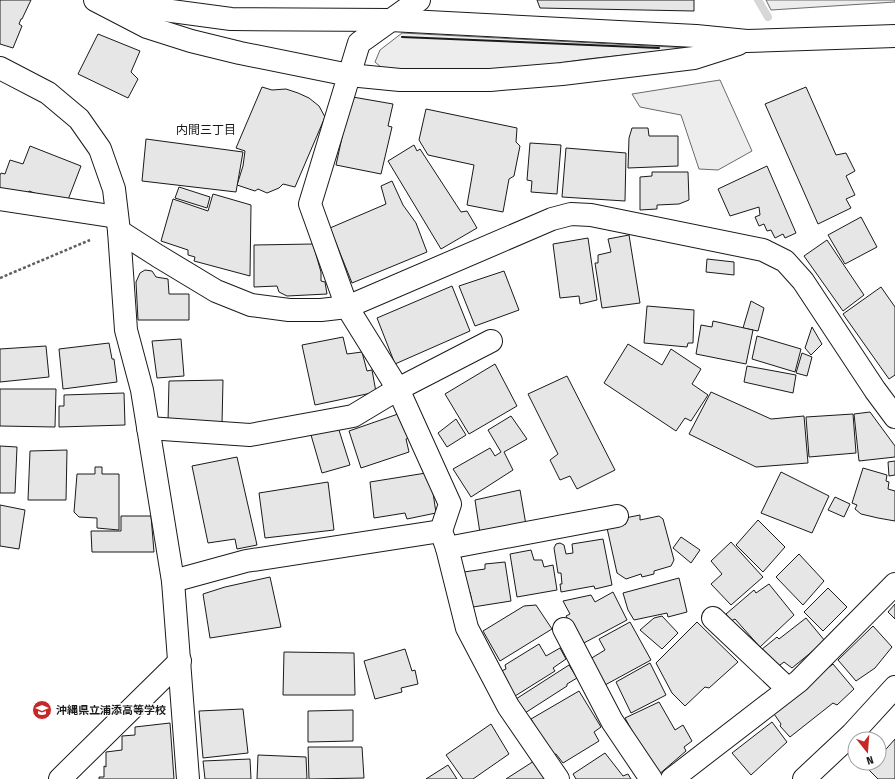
<svg xmlns="http://www.w3.org/2000/svg" width="895" height="779" font-family="'Fira Sans Condensed','Noto Sans JP',sans-serif">
<style>
.built{fill:#ededed;stroke:#6a6a6a}
.lines{fill:none;stroke-linecap:round;stroke-linejoin:round}
.stream{stroke:#d7d7d7;stroke-width:8}
.building{fill:#e6e6e6;stroke:#1a1a1a}
.minor-casing{stroke:#1a1a1a;stroke-width:24}
.path{stroke:#5f5f5f;stroke-width:2.5;stroke-dasharray:3 2;stroke-linecap:butt}
.minor{stroke:#fff;stroke-width:22}
.wall{stroke:#1a1a1a;stroke-width:2}
.labels{text-anchor:middle;dominant-baseline:central;stroke-width:3;stroke-linejoin:round;paint-order:stroke}
.poi-label{font-size:11px;font-weight:bold;fill:#1a1a1a;stroke:#fff;text-anchor:start}
.neighbourhood-label{font-size:12px;fill:#1a1a1a;stroke:#fff}
</style>
<rect width="100%" height="100%" fill="#fff"/>
<g class="built">
<path d="M766 0H895V2L771 10Z"/>
<path d="M402 33 690 48 587 59 498 72 382 68 375 62 380 50Z"/>
<path d="M720 80 752 151 718 170 699 169 681 115 640 107 632 94Z"/>
</g>
<g class="lines">
<path class="stream" d="M758 0 768 17"/>
</g>
<g class="building">
<path d="M0 0H31L22 19H21L19 24 22 26 13 48 0 44Z"/>
<path d="M537 0H694V11L540 8Z"/>
<path d="M98 34 140 51 131 72 138 79 128 98 78 74Z"/>
<path d="M262 87 272 90 286 89 298 93 309 98 319 106 325 117 295 187 283 184 279 188 267 193 258 189 255 191 237 185 243 166 245 151 236 148Z"/>
<path d="M806 87 836 155 846 153 855 171 846 176 855 195 846 199 851 208 818 224 765 104Z"/>
<path d="M347 96 393 104 388 126 392 127 381 174 336 165 346 119Z"/>
<path d="M426 109 517 128 516 142 520 146 514 176 509 179 503 212 467 205 474 165 428 155 419 140Z"/>
<path d="M632 128H648L649 136H678V166L628 168 629 138Z"/>
<path d="M146 139 243 152 236 192 142 181Z"/>
<path d="M530 143 561 145 557 194 531 192 532 181 527 180Z"/>
<path d="M414 145 417 151 420 149 461 212 467 211 477 228 441 249 388 161Z"/>
<path d="M30 146 81 166 66 205 29 191 26 196 0 188V175L1 173 5 174 10 160 23 164Z"/>
<path d="M566 148 626 153 625 201 562 197Z"/>
<path d="M767 166 796 233 785 238 783 234 775 238 771 230 767 231 764 224 759 226 755 217 760 215 759 207 730 216 718 189Z"/>
<path d="M652 172H688L689 200 679 204 657 205V209L640 210V177L652 176Z"/>
<path d="M392 181 403 205 416 223 427 252 352 283 330 228 386 204 381 186Z"/>
<path d="M179 187 210 197 207 208 175 198Z"/>
<path d="M213 194 251 205 250 276 194 261 195 257 188 255V250L161 241 173 199 208 211Z"/>
<path d="M861 217 877 247 845 264 828 235Z"/>
<path d="M629 235 640 303 602 308 595 263H598V255L611 252 608 239Z"/>
<path d="M588 238 597 300 580 304 579 296 560 298 553 244Z"/>
<path d="M827 240 864 295 843 311 804 256Z"/>
<path d="M313 244 321 272V281L325 282 327 294 287 296 279 292 277 286 254 287V245Z"/>
<path d="M707 259 734 262V275L706 272Z"/>
<path d="M145 270 152 271 156 277 168 279 169 294H189V320H138L136 282 140 273Z"/>
<path d="M504 271 519 310 475 326 459 286Z"/>
<path d="M452 286 470 331 395 364 377 318Z"/>
<path d="M881 287 895 307V375L889 379 843 314Z"/>
<path d="M751 301 764 308 758 331 743 328Z"/>
<path d="M647 306 694 310 693 343H688L687 347 644 343Z"/>
<path d="M713 321 753 330 746 364 696 354 701 325 712 327Z"/>
<path d="M812 327 822 344 811 355 805 348Z"/>
<path d="M757 336 801 349 795 372 752 359Z"/>
<path d="M343 337 347 354 362 352 367 371 372 370 376 392 315 405 302 345Z"/>
<path d="M181 339 184 376 157 378 152 341Z"/>
<path d="M109 343 112 359H114L117 382 63 389 59 349Z"/>
<path d="M628 344 662 365 671 349 701 369 692 384 708 395 691 421 685 418 676 431 604 383Z"/>
<path d="M46 346 49 377 0 382V349Z"/>
<path d="M802 353 812 357 807 376 796 373Z"/>
<path d="M495 364 517 406 469 434 445 394Z"/>
<path d="M747 366 796 375 793 393 744 382Z"/>
<path d="M567 376 615 470 577 489 570 476 560 480 550 460 558 454 528 394Z"/>
<path d="M223 380 222 424 168 421 169 381Z"/>
<path d="M0 389H56L55 427 0 426Z"/>
<path d="M711 392 771 419 804 416 808 463 756 467 689 434Z"/>
<path d="M124 393 125 425 59 427V406H64V395Z"/>
<path d="M870 412 895 446V457L859 461 854 414Z"/>
<path d="M398 414 410 437 406 439 409 452 361 468 349 431Z"/>
<path d="M853 414 856 453 809 457 806 417Z"/>
<path d="M511 416 527 439 504 452 513 470 471 497 453 469 490 448 495 456 501 452 488 430Z"/>
<path d="M456 419 466 435 447 447 438 433Z"/>
<path d="M338 427 350 465 322 473 311 435Z"/>
<path d="M0 446 17 447 15 493H0Z"/>
<path d="M67 450 66 500H28L30 451Z"/>
<path d="M237 457 257 545 237 549 235 539 208 543 192 466Z"/>
<path d="M895 461V475L889 476 888 462Z"/>
<path d="M95 467H102V474H119V530L97 528V518L79 517 74 512 77 474H95Z"/>
<path d="M863 468 887 475 886 481 889 482 888 489 895 491V521L878 518 861 514 855 509 857 505 852 503Z"/>
<path d="M781 472 829 496 812 533 761 513Z"/>
<path d="M426 473 432 486 436 513 407 519 405 513 374 518 370 482Z"/>
<path d="M328 482 334 530 265 538 259 493Z"/>
<path d="M520 490 526 525 480 533 475 500Z"/>
<path d="M835 497 850 504 844 517 828 510Z"/>
<path d="M0 505 25 510 19 549 0 546Z"/>
<path d="M640 515V520L659 516 663 519 674 560 671 566 654 571V574L642 577 641 574 626 579 617 573 607 528 626 524 625 518Z"/>
<path d="M121 516H151L154 552H92L91 531H121Z"/>
<path d="M758 520 785 547 763 572 736 545Z"/>
<path d="M681 537 700 550 691 563 673 548Z"/>
<path d="M603 539 612 585 595 589 594 586 561 592 560 584H562L561 573H558L554 548 556 544 560 543 564 545 566 554 573 553 572 544Z"/>
<path d="M731 542 763 577 731 605 711 584 722 574 711 561Z"/>
<path d="M531 550 534 560H542L544 567 553 565 557 590 517 597 510 554Z"/>
<path d="M799 554 824 581 803 605 776 577Z"/>
<path d="M505 562 511 601 473 607 470 592H466L464 572 485 569V564Z"/>
<path d="M270 577 281 627 210 638 203 594 225 587Z"/>
<path d="M679 578 687 612 668 617 667 613 634 620 628 610 623 593Z"/>
<path d="M769 584 794 615 760 647 735 619 731 621 726 614 754 590 756 593Z"/>
<path d="M828 588 847 607 823 631 804 612Z"/>
<path d="M613 592 627 620 582 644 566 616 570 614 563 601 591 595 595 602Z"/>
<path d="M895 604V619L888 612Z"/>
<path d="M536 605 552 629 500 661 483 631 524 606Z"/>
<path d="M662 616 678 633 662 649 640 630 654 618Z"/>
<path d="M806 618 825 641 792 668 784 662 776 668 761 650 777 637 779 639Z"/>
<path d="M630 622 651 660 605 685 590 659 605 650 599 639Z"/>
<path d="M697 622 738 662 709 688 705 687 685 706 672 693 656 663Z"/>
<path d="M873 626 892 647 875 668 856 681 838 660Z"/>
<path d="M539 644 546 656 560 648 566 659 553 668 555 671 515 696 499 672 506 669 505 665Z"/>
<path d="M405 649 412 671 415 670 418 684 401 688 402 692 375 699 364 661Z"/>
<path d="M284 652 354 653 355 695H283Z"/>
<path d="M650 663 666 695 631 713 616 682Z"/>
<path d="M833 664 854 689 837 705 833 703 790 737 780 726 781 724 772 711Z"/>
<path d="M569 665 577 678 567 684V686L525 713 516 699Z"/>
<path d="M579 691 601 727 594 732 599 741 563 763 556 754 553 755 531 719Z"/>
<path d="M659 702 675 730 683 725 692 741 684 747 686 751 657 776 625 718Z"/>
<path d="M243 709 248 753 203 758 199 711Z"/>
<path d="M353 710V741L308 742V711Z"/>
<path d="M772 722 787 742 751 775 732 753Z"/>
<path d="M170 723 174 779H99V777H104V766L106 767V752L122 750V736L135 735V727Z"/>
<path d="M491 724 509 754 473 779H463L446 755Z"/>
<path d="M895 739V779H878L868 769 873 763H879V757Z"/>
<path d="M308 747H362L364 778 309 779Z"/>
<path d="M605 753 623 776 628 774 631 779H576L573 774Z"/>
<path d="M258 755 306 757 307 779H257Z"/>
<path d="M250 759 251 779H205L203 761Z"/>
<path d="M534 761 546 779H506Z"/>
<path d="M448 765 457 779H426Z"/>
</g>
<g class="lines">
<defs>
<g id="minor">
<path d="M95 0 147 27 191 41 240 53 349 75 400 80H490L562 74 694 58 738 44"/>
<path d="M113 0 157 9 231 19 390 20 696 36 747 41 895 36"/>
<path d="M419 0 359 43 310 204 347 307 398 389 491 341"/>
<path d="M0 68 48 93 79 119 100 149 114 189 119 231 126 330 142 390 173 581 188 779"/>
<path d="M0 199 117 217"/>
<path d="M119 231 158 256 216 291 251 305 289 310H321L347 307 552 219 571 214 591 215 763 250 785 261 803 281 875 390 895 417"/>
<path d="M148 428 250 435 353 416 398 389 450 504 441 531 447 548 617 516"/>
<path d="M447 548 467 628 508 706 558 779"/>
<path d="M173 581 246 561 441 531"/>
<path d="M713 618 788 689"/>
<path d="M564 629 612 721 651 779"/>
<path d="M60 779 180 661"/>
<path d="M672 779 799 681 895 584"/>
<path d="M804 779 852 734 895 687"/>
</g>
</defs>
<use href="#minor" class="minor-casing"/>
<path class="path" d="M0 278 90 240"/>
<use href="#minor" class="minor"/>
<path class="wall" d="M402 37 659 48"/>
</g>
<defs>
<symbol id="school-disc" viewBox="-11 -11 22 22"><circle r="9.5" fill="#c62828" stroke="#fff"/><path d="M0-5L7-2L0 1L-7-2ZM-4 1L0 2.5L4 1V4Q0 6-4 4Z" fill="#fff"/></symbol>
</defs>
<g fill-rule="evenodd">
<use href="#school-disc" x="31" y="699" width="22" height="22"/>
</g>
<g class="labels">
<g class="poi-label">
<text x="56" y="710">沖縄県立浦添高等学校</text>
</g>
<g class="neighbourhood-label">
<text x="206" y="130">内間三丁目</text>
</g>
</g>
<g transform="translate(867 751) rotate(163)"><circle r="19" fill="#ffffff" stroke="#a3a3a3"/>
<path d="M0-3L7 15L0 10L-7 15Z" fill="#c62828"/>
<text y="-6" font-size="11" font-weight="bold" text-anchor="middle" fill="#1a1a1a">N</text>
</g>
</svg>
